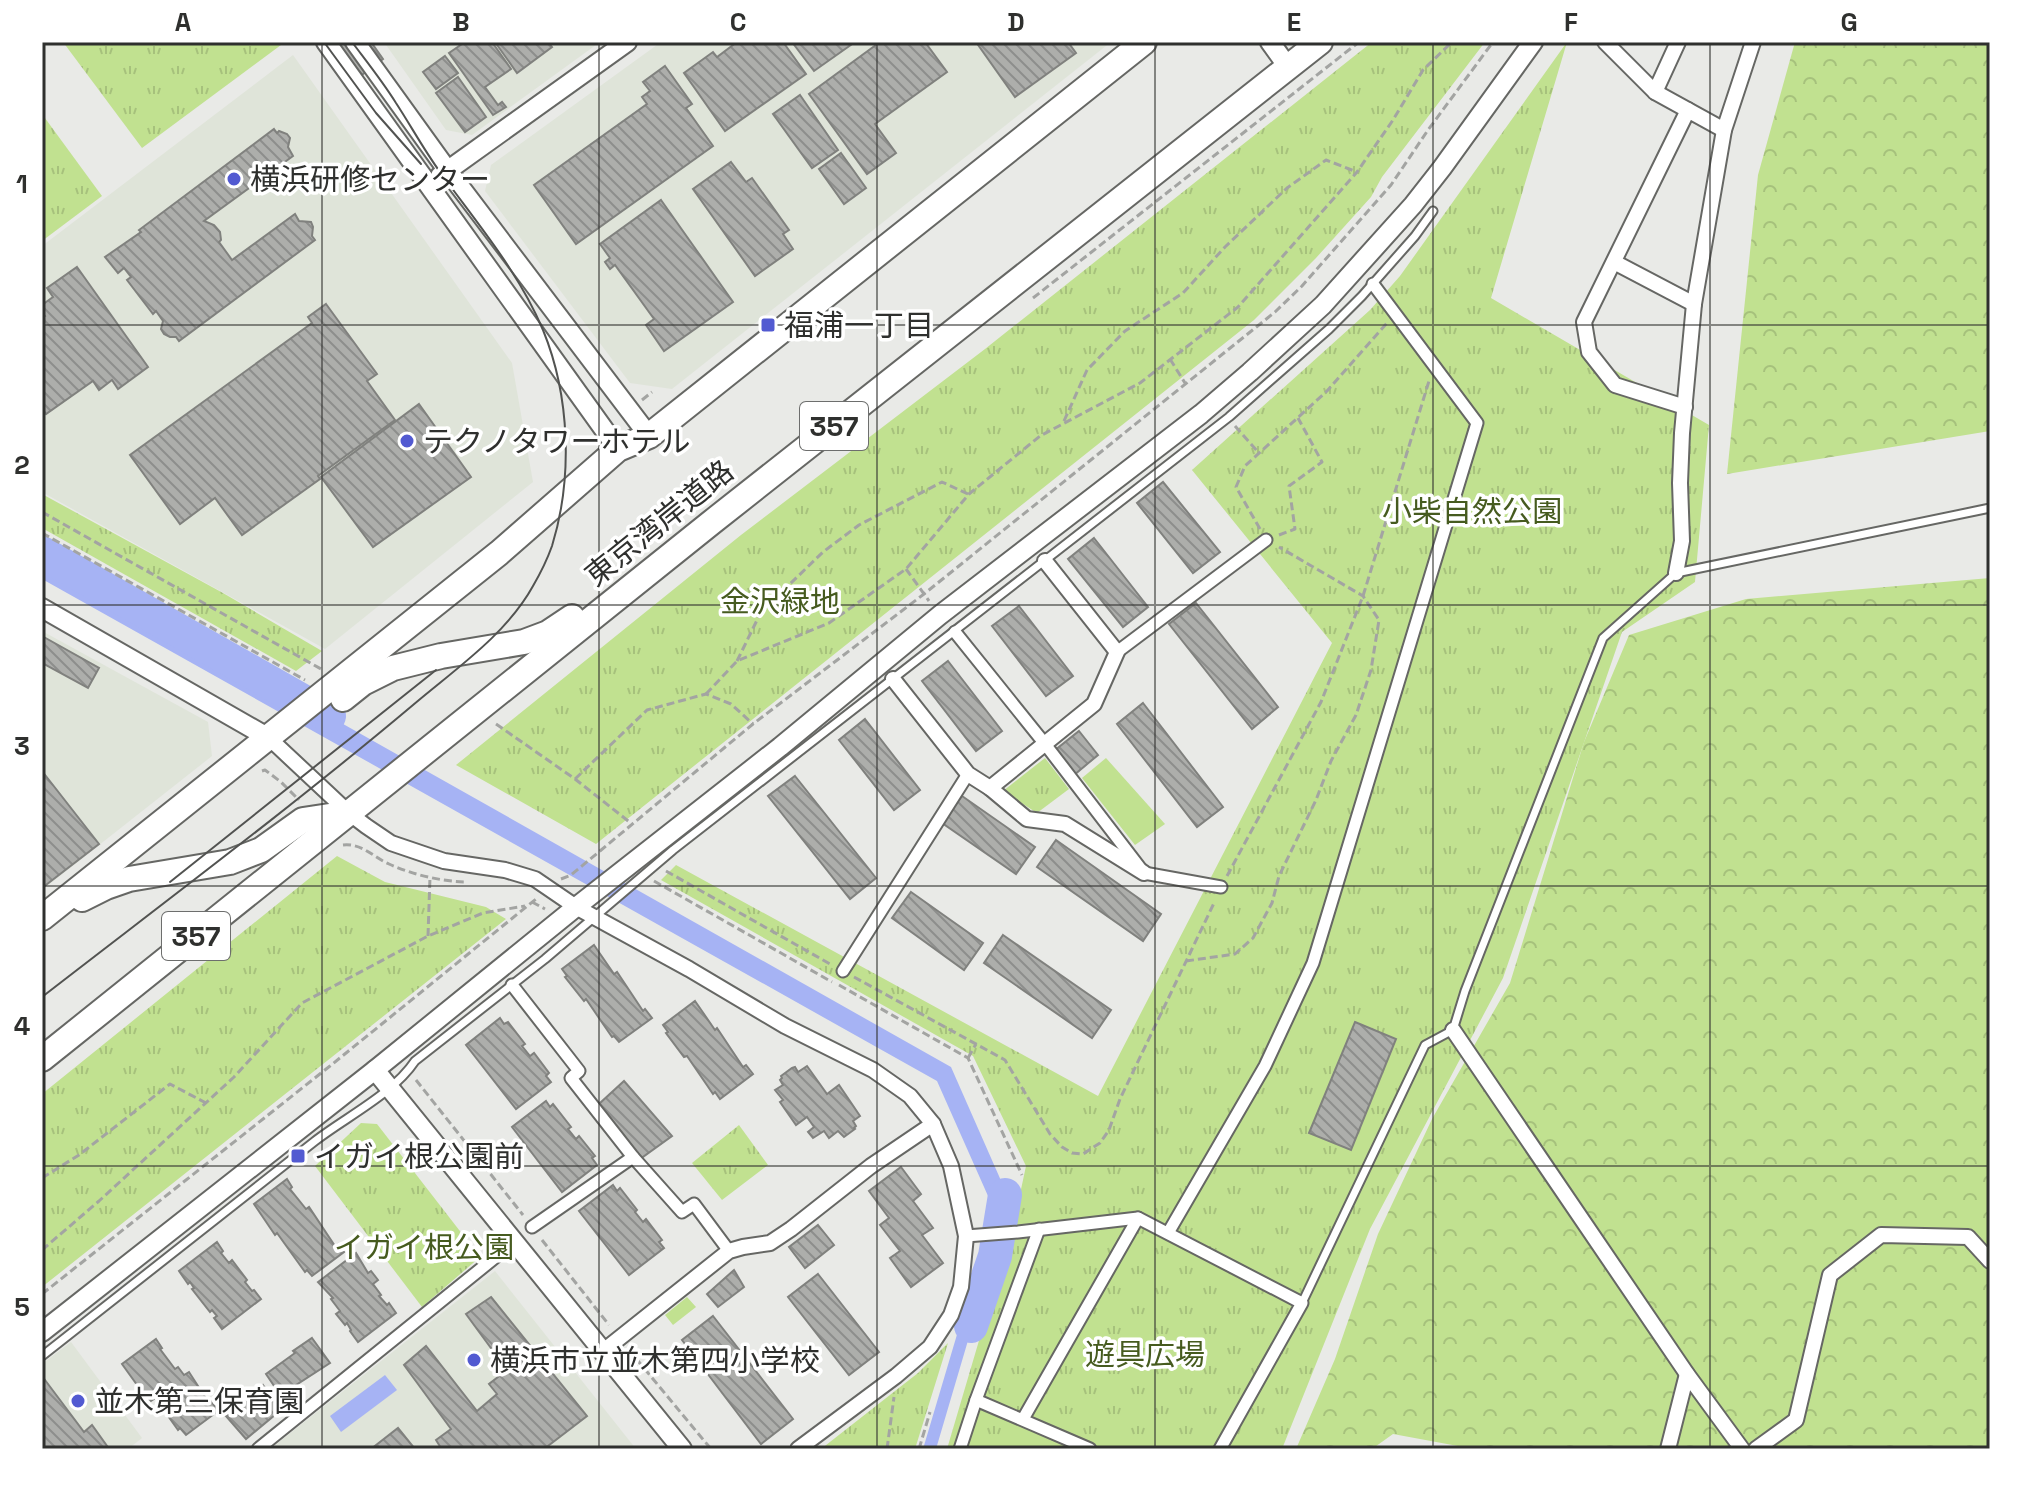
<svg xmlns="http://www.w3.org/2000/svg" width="2032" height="1491" font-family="'Space Grotesk','Noto Sans JP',sans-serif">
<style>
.built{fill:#dfe4d9}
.forest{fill:url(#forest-crowns)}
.park{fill:url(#park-tufts)}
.pitch{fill:#c1e190}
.water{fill:#a6b3f4}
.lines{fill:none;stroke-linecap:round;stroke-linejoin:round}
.river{stroke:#a6b3f4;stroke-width:34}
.building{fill:url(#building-back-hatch);stroke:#80817e;stroke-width:2}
.service-casing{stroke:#666764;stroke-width:11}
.pedestrian-casing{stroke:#666764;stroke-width:15}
.minor-casing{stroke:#666764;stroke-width:18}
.tertiary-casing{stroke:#666764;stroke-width:22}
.trunk-casing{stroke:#666764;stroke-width:28}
.path{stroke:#a3a4a2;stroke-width:3;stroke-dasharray:8 4;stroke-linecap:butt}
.service{stroke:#fff;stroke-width:7}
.pedestrian{stroke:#fff;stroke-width:11}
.minor{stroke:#fff;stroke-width:14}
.tertiary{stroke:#fff;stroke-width:18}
.trunk{stroke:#fff;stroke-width:24}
.tram{stroke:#525351;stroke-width:2}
.grid{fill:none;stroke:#2f302e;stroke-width:2;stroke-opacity:0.55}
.poi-dot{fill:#525ad1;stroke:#fff;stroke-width:3}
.labels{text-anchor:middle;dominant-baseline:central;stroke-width:7;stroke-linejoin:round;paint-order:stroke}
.shield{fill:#fff;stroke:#6d6e6d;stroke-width:2}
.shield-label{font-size:28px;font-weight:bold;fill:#2f302e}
.poi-label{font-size:30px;fill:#2f302e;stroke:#fff;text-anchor:start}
.park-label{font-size:30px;fill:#465b1f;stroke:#fff}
.street-label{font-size:30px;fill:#2f302e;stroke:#fff}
.neatline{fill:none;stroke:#2f302e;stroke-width:3}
.grid-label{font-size:26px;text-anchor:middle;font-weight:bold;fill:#2f302e}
</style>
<defs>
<pattern id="forest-crowns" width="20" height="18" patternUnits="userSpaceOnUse" patternTransform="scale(2)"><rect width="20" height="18" fill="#c1e190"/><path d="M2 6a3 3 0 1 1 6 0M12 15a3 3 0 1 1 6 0" fill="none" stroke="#a6c17c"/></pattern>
<pattern id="park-tufts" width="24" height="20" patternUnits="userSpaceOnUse" patternTransform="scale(2)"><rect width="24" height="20" fill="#c1e190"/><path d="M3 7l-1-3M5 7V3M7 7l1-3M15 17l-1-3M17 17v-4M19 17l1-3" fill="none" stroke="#a6c17c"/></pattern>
<pattern id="building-back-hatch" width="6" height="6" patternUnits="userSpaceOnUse" patternTransform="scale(2)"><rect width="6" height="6" fill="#adaeab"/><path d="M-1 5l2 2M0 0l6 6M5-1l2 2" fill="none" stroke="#8d8e8c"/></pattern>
</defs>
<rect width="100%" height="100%" fill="#e9eae7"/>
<g class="built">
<path d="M384 42H600L472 135 446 130Z"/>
<path d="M661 42H1111L672 389 630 383 485 191 491 165Z"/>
<path d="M293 55 512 363 533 482 325 649 42 492V246Z"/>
<path d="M42 631 208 722 212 756 42 890Z"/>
<path d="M495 1271 636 1449H270Z"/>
<path d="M71 1342 142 1438 128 1449H42V1364Z"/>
</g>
<g class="forest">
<path d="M1795 42H1990V431L1727 474 1758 175Z"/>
<path d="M1990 578V1449H1474L1393 1434 1372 1449H1296L1335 1359 1378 1234 1432 1119 1510 983 1584 742 1629 635 1746 599Z"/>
</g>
<g class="park">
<path d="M63 42H278L281 45 142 148Z"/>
<path d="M1372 42H1485L1382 177 1371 197 1316 258 1254 320 596 844 456 765 741 535 985 349Z"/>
<path d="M1567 42 1491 298 1709 425 1695 582 1622 632 1503 978 1370 1229 1282 1449H947L1014 1222 1026 1166 973 1056 661 880 676 865 1098 1096 1332 643 1192 470 1370 310 1400 276Z"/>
<path d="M42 114 102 196 42 241Z"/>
<path d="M42 494 223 593 322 651 296 671 42 528Z"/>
<path d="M1045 758 1069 789 1037 813 1003 791Z"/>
<path d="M337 856 385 882 486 907 506 919 42 1287V1094Z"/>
<path d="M361 1123 377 1124 480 1257 422 1307 315 1166Z"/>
<path d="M739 1125 768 1165 722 1200 692 1163Z"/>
<path d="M687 1297 696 1307 673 1325 665 1315Z"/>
<path d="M948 1343 915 1449H821L918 1373Z"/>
</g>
<path class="pitch" d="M1106 758 1165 824 1135 845 1082 778Z"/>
<g class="water">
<path d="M42 554 951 1067 1006 1192 995 1249 936 1449H923L983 1247 992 1205 937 1081 42 579Z"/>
<path d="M385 1375 397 1390 341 1432 330 1416Z"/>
</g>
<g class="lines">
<g class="river">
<path d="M42 553 329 716"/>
<path d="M971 1326 995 1256 1005 1195"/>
</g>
</g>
<g class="building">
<path d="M326 42H371L383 59 355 80Z"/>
<path d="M465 42H492L511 69 485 87 498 105 502 102 506 107 493 115 449 53Z"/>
<path d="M495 42H548L552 47 517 73Z"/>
<path d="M737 42H783L806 74 725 131 684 73 713 52 717 57Z"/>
<path d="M792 42H855L814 71Z"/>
<path d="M880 42H925L947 72 875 124 896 153 867 174 809 94Z"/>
<path d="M976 42H1068L1076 53 1015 97Z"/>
<path d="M445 56 458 73 436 89 423 72Z"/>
<path d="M665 66 692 104 686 108 713 146 576 244 534 185 647 104 642 97 650 91 643 82Z"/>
<path d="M458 77 486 117 465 132 436 93Z"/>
<path d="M800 95 838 150 812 168 773 114Z"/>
<path d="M274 129 277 133 279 131 287 134 290 138 288 147 293 156 204 221 214 225 220 232 221 240 219 242 232 260 295 214 299 221 311 222 313 227 312 236 315 240 179 341 176 337H170L164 334 161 329 163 321 156 311 153 314 127 280 131 277 124 268 118 273 105 257 141 232 139 230Z"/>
<path d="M841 153 866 188 844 204 819 169Z"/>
<path d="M731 162 746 182 752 178 789 230 783 234 793 249 755 276 693 189Z"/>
<path d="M661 200 733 302 664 351 646 325 654 319 615 265 610 269 605 262 610 258 600 244Z"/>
<path d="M77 267 148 367 118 389 112 380 99 390 93 381 46 414 42 408V318L45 316 42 312V305L53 297 47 288Z"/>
<path d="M326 304 377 374 367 381 395 420 318 476 320 479 242 535 215 498 180 524 130 455 312 323 308 317Z"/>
<path d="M419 404 471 477 373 547 321 477Z"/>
<path d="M1163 482 1220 552 1193 573 1137 503Z"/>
<path d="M1094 538 1148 607 1123 627 1068 559Z"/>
<path d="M1196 603 1278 707 1252 729 1169 624Z"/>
<path d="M1019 606 1073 676 1046 696 992 626Z"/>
<path d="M42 636 99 668 88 688 42 663Z"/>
<path d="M948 661 1002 731 976 751 922 681Z"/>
<path d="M1143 703 1223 807 1197 827 1117 724Z"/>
<path d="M865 719 920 790 894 810 839 740Z"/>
<path d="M1079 731 1098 755 1074 775 1054 751Z"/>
<path d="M42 771 99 844 42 888Z"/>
<path d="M795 776 876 878 850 899 768 796Z"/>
<path d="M962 796 1035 847 1016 874 942 823Z"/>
<path d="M1056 840 1161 914 1143 941 1037 867Z"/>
<path d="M911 892 983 943 964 970 892 918Z"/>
<path d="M1003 935 1111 1010 1092 1038 984 963Z"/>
<path d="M594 945 614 974 617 972 643 1011 645 1009 652 1018 619 1042 614 1036 612 1037 586 999 584 1001 565 977 567 976 562 969Z"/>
<path d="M695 1001 715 1030 717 1028 743 1067 746 1065 753 1074 720 1099 715 1092 713 1094 687 1056 684 1057 666 1033 668 1032 663 1025Z"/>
<path d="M500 1018 504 1024 508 1022 525 1044 522 1046 530 1056 534 1053 549 1073 546 1076 551 1082 516 1109 466 1045Z"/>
<path d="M1355 1022 1396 1039 1351 1150 1309 1133Z"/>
<path d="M807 1066 827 1094 839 1085 860 1116 853 1121 856 1126 854 1128 855 1129 844 1137 838 1131 829 1138 824 1131 813 1138 808 1132 814 1127 807 1117 796 1125 780 1102 783 1100 775 1090 783 1085 780 1080 782 1078 781 1076 792 1068 795 1067 798 1072Z"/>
<path d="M624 1081 672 1136 640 1159 599 1104Z"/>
<path d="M546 1101 550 1107 553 1104 571 1127 568 1129 576 1139 579 1136 595 1156 592 1158 597 1165 562 1192 512 1127Z"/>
<path d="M901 1167 921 1194 913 1201 933 1228 922 1235 943 1263 911 1287 890 1258 900 1251 880 1225 889 1218 869 1191Z"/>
<path d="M287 1179 292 1187 290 1189 306 1209 309 1207 335 1246 338 1244 344 1252 312 1276 307 1270 305 1272 277 1233 275 1235 254 1204Z"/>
<path d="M613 1185 617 1191 620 1188 637 1210 635 1212 643 1222 646 1219 662 1240 659 1242 664 1248 629 1275 579 1211Z"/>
<path d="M818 1225 834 1245 805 1268 789 1247Z"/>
<path d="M217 1242 223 1251 221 1253 229 1263 232 1260 247 1280 245 1282 252 1291 254 1290 261 1299 222 1329 214 1318 217 1316 212 1310 210 1312 192 1289 194 1288 190 1282 188 1284 179 1271Z"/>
<path d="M356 1253 368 1273 371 1271 378 1280 373 1284 381 1295 379 1296 387 1305 389 1303 396 1313 358 1342 350 1331 351 1330 347 1323 345 1325 336 1314 340 1311 331 1299 333 1298 318 1282Z"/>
<path d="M734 1270 744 1287 718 1307 707 1294Z"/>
<path d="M818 1274 879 1352 849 1375 788 1297Z"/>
<path d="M491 1297 587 1416 544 1449H439L441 1448 436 1440 451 1429 404 1365 426 1346 477 1411 497 1394 489 1384 507 1370 466 1314Z"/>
<path d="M713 1316 793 1419 761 1444 682 1340Z"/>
<path d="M312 1338 330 1363 290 1389 293 1392 283 1399 266 1374 295 1353 293 1351Z"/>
<path d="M156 1339 162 1348 160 1349 175 1369 178 1367 184 1375 189 1372 209 1403 211 1401 218 1411 186 1435 180 1428 178 1430 161 1406 162 1405 157 1397 151 1401 146 1395 145 1396 122 1364Z"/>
<path d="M42 1376 84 1432 92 1425 107 1446 104 1449H42Z"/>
<path d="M263 1385 282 1409 246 1439 226 1416Z"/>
<path d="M398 1428 415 1449H371Z"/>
</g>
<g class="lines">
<defs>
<g id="service">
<path d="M1302 1303 1425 1045 1453 1030 1465 991 1603 638 1676 573 1990 508"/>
<path d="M42 1356C133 1284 224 1212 315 1141 346 1117 393 1094 415 1061L545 959 673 850 1229 417 1329 329 1362 296 1415 236 1433 211"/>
</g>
<g id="pedestrian">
<path d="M955 632 1045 744 1144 873 1221 887"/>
<path d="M1117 652 1266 540"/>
<path d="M843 971 968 774"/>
<path d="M512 985 579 1071 571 1078 633 1157 532 1227"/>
<path d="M633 1157 682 1212 694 1204 729 1251"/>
<path d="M1168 1233 1265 1066 1313 963 1477 423 1373 284"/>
<path d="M966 1236 1018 1232 1138 1218 1302 1303 1220 1449"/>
<path d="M976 1400 1090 1449"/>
<path d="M1023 1419 1138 1218"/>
<path d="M258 1449 503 1251"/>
<path d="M960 1449 976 1400 1039 1229"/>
</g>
<g id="minor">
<path d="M1605 42 1655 92 1724 130"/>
<path d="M1655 92 1678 42"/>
<path d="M1614 262 1694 304"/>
<path d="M1685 407 1615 385 1589 352 1584 322 1688 110"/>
<path d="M1676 573 1682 541 1680 483 1682 433 1694 304 1724 130 1753 42"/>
<path d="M893 679 968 774 990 788 1027 819 1065 824 1144 873"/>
<path d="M269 738 349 813 366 826 391 843 444 861 505 870 535 879 576 907 689 969 785 1026 873 1070 910 1096 933 1124 951 1166 966 1236 961 1287 951 1315 930 1347 896 1376 798 1449"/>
<path d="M990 788 1094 704 1117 652 1045 561"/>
<path d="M1453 1030 1687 1374 1742 1449"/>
<path d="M602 1352 729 1251 743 1247 770 1243 791 1229 871 1166 933 1124"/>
<path d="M1668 1449 1687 1374"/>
<path d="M1756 1449 1796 1420 1830 1275 1881 1235 1968 1237 1990 1261"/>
</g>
<g id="tertiary">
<path d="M326 42 618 449"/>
<path d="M355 42 448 171 649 436"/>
<path d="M1270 42 1288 67"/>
<path d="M440 176 627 42"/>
<path d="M42 608 269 738"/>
<path d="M375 1070 682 1449"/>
<path d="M42 1332 375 1070 576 907 780 747 940 615 1201 414 1250 372 1323 305 1413 205 1442 168 1533 42"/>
</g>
<g id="trunk">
<path d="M343 699 363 683 393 668 441 656 524 642 548 633 572 617"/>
<path d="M82 899 106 887 129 879 230 862 261 850 303 820 349 813"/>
<path d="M42 918 499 553 618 449 649 436 1144 42"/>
<path d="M42 1059 712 522 1320 42"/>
</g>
</defs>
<use href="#service" class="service-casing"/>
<use href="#pedestrian" class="pedestrian-casing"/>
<use href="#minor" class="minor-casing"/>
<use href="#tertiary" class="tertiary-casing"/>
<use href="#trunk" class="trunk-casing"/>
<g class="path">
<path d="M1033 298 1359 42"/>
<path d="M1170 359 1185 383"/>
<path d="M642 400 652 392"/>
<path d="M1064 421 1087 370 1125 331 1183 293 1225 247 1287 188 1326 160 1357 172"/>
<path d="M1235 426 1259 453"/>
<path d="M42 512 321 669"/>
<path d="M1260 529 1236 487 1245 466 1327 391 1387 323"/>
<path d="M42 533 305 680"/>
<path d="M1279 535 1295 529 1289 486 1322 462 1298 418"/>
<path d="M906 569 929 601"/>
<path d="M737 661 761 612 823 552 859 525 942 482 968 494"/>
<path d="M706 694 737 661 829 623 906 569 969 494 1040 436 1140 383 1238 307 1357 172 1393 120 1423 70 1452 42"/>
<path d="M496 724 575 779 632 824"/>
<path d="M262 771 265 770 281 782 299 800"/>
<path d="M575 779 647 710 706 694 731 704 753 724"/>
<path d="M343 845C362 843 373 857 389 864 411 874 439 881 464 882"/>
<path d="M666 871 830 964"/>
<path d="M1227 876 1321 702 1363 596 1429 381"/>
<path d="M561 879 571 875 753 724 924 594 1275 312 1302 286 1391 185 1428 130 1493 42"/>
<path d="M654 881 832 982"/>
<path d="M532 902 545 909"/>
<path d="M428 936 430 877"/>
<path d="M1186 961 1235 954 1253 938 1272 903 1279 876 1316 800 1331 761 1356 715 1371 670 1379 620 1363 596 1279 547"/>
<path d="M854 977 1005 1060 1050 1134 1062 1147 1072 1153 1083 1154 1100 1143 1109 1130 1120 1099 1215 901"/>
<path d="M839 985 968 1058 1022 1175"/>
<path d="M968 1058 976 1044"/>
<path d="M416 1080 523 1215"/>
<path d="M42 1178 79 1155 170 1084 206 1103"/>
<path d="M542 1240 609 1325"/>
<path d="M42 1250 99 1201 234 1077 302 1003 428 936 483 913 525 906"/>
<path d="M42 1294 330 1066 536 899"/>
<path d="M629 1350 711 1449"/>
<path d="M887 1449 894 1397"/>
<path d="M919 1449 930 1412"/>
</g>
<use href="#service" class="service"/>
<use href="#pedestrian" class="pedestrian"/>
<use href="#minor" class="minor"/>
<use href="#tertiary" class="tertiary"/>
<use href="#trunk" class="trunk"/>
<g class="tram">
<path d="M324 42 376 113 421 164"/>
<path d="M170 882 436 670"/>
<path d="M42 997C166 901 293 806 413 705 454 670 506 635 533 586 540 574 547 560 552 546 573 478 570 396 543 330 519 272 476 222 440 172 424 150 411 126 396 103 383 82 367 62 352 42"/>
</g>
</g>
<path class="grid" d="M322 42V1449M599 42V1449M877 42V1449M1155 42V1449M1433 42V1449M1710 42V1449M42 325H1990M42 605H1990M42 886H1990M42 1166H1990"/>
<g class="poi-dot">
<circle cx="234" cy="179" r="8"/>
<rect x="760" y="317" width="16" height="16" rx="4"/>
<circle cx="407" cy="441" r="8"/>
<rect x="290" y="1148" width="16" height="16" rx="4"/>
<circle cx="474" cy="1360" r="8"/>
<circle cx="78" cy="1401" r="8"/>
</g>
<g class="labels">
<g class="shield">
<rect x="800" y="402" width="68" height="48" rx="6"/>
<rect x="162" y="912" width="68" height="48" rx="6"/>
</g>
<g class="shield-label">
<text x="834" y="426">357</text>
<text x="196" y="936">357</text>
</g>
<g class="poi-label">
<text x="250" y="179">横浜研修センター</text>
<text x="784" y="325">福浦一丁目</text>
<text x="423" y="441">テクノタワーホテル</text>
<text x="314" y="1156">イガイ根公園前</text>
<text x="490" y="1360">横浜市立並木第四小学校</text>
<text x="94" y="1401">並木第三保育園</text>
</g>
<g class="park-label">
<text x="1472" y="511">小柴自然公園</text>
<text x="780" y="601">金沢緑地</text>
<text x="424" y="1247">イガイ根公園</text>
<text x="1145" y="1354">遊具広場</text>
</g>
<g class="street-label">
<text transform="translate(659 523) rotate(-39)">東京湾岸道路</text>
</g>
</g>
<rect width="2032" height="1491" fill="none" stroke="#ffffff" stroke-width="88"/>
<rect x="44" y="44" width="1944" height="1403" class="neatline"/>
<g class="grid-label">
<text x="183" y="31">A</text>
<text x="461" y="31">B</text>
<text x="738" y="31">C</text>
<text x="1016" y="31">D</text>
<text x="1294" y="31">E</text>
<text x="1571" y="31">F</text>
<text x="1849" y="31">G</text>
<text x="22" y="193">1</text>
<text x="22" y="474">2</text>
<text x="22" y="755">3</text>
<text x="22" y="1035">4</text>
<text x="22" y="1316">5</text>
</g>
</svg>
